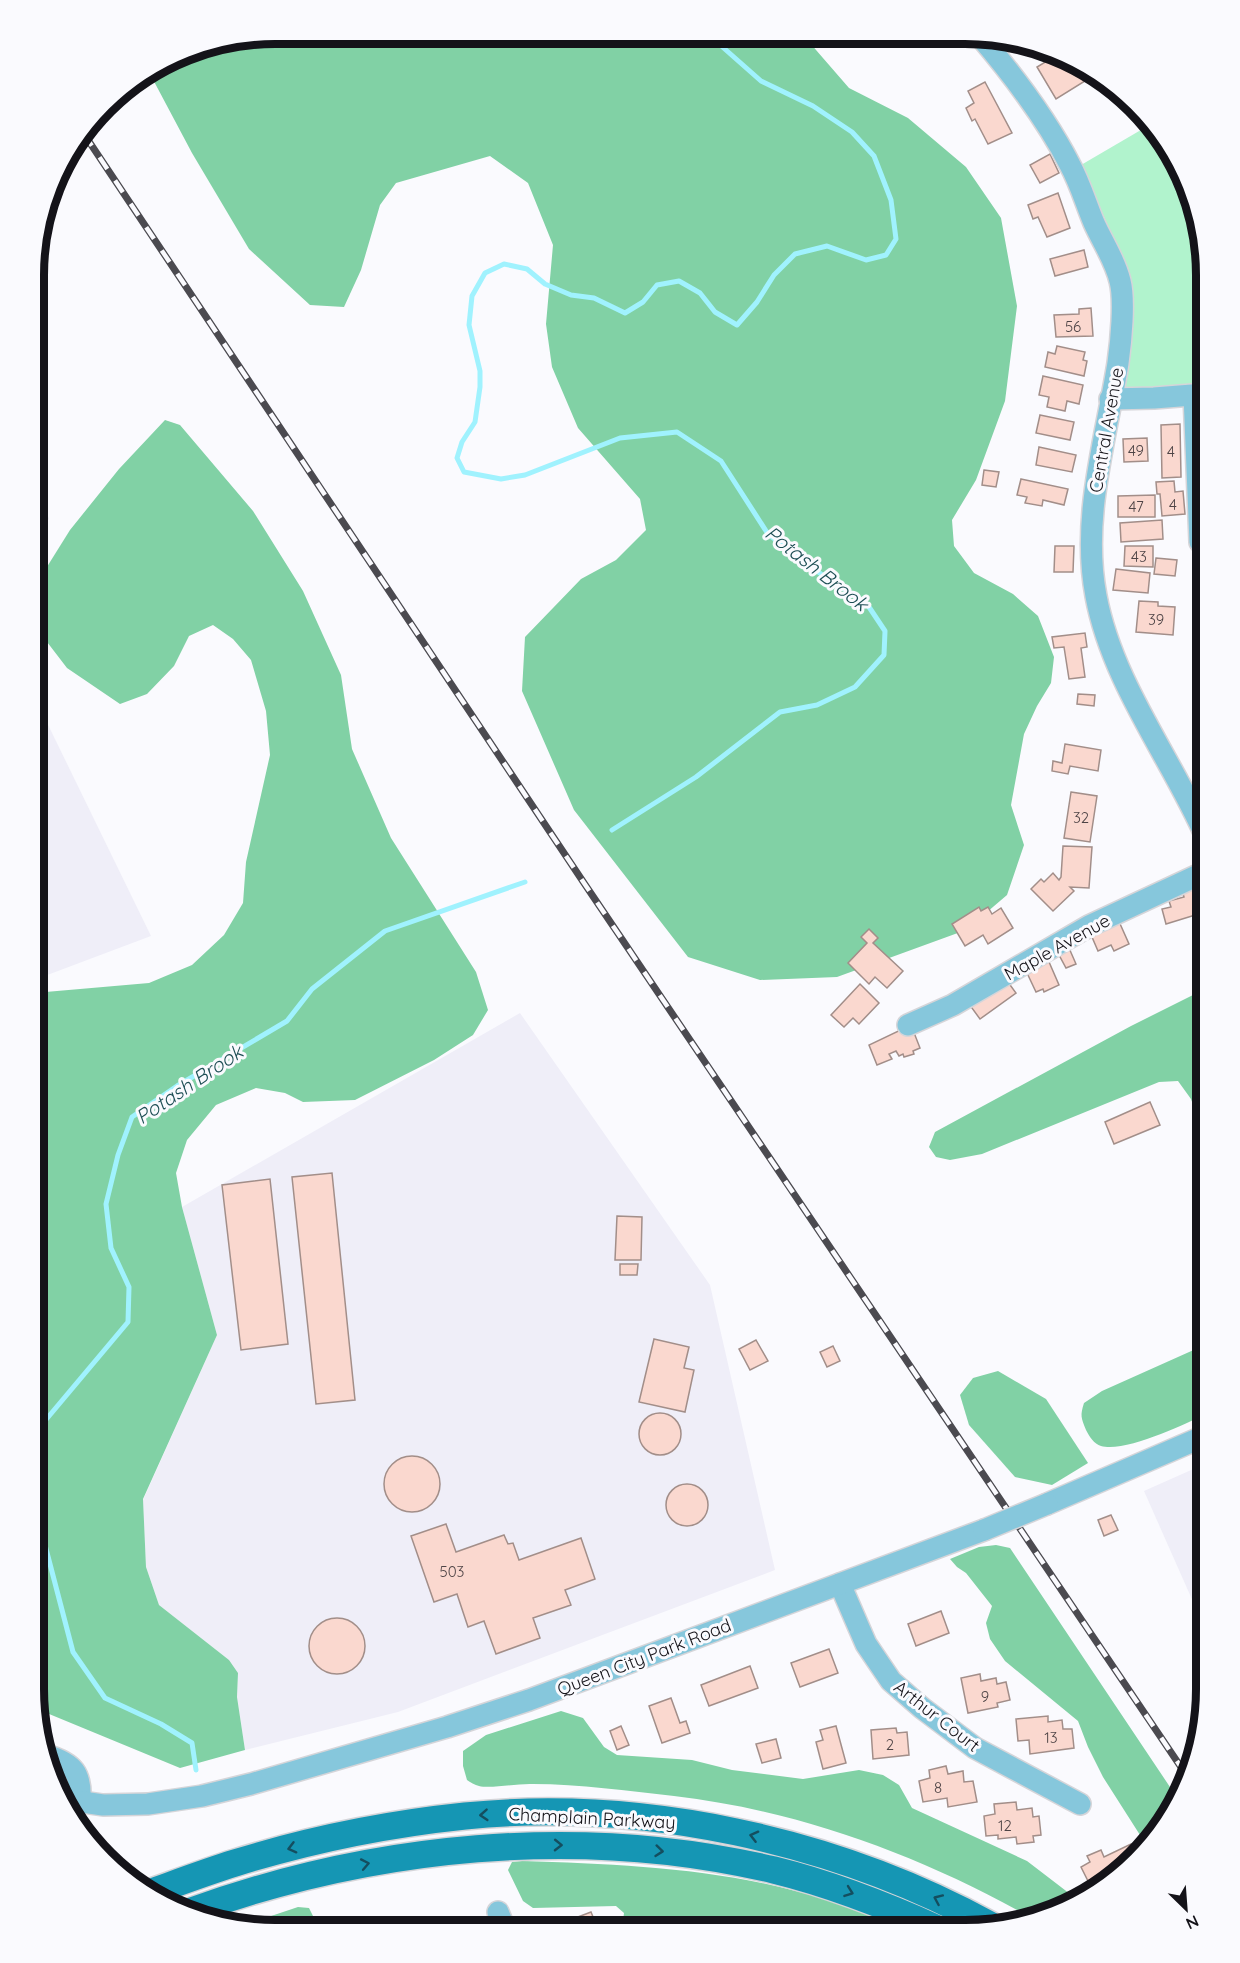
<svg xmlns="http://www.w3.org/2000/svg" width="1240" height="1963" font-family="Quicksand,sans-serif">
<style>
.built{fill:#efeef8}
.green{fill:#b1f3cd}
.forest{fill:#81d1a5}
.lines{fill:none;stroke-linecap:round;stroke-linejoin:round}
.stream{stroke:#a0f2fe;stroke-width:5}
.building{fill:#fad8cf;stroke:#a28e89;stroke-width:1.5}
.minor-casing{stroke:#d5d5d9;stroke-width:24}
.major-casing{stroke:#d5d5d9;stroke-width:30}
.minor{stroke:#86c7dc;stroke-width:21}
.major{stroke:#1596b4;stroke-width:27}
.rail-casing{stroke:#4b4a50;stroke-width:7}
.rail{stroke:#fafafe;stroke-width:4.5;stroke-dasharray:14;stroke-linecap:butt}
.minor-bridge-casing{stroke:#d5d5d9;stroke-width:24;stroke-linecap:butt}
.minor-bridge{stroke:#86c7dc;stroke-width:21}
.oneway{stroke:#144e5f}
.labels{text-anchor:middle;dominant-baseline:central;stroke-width:6;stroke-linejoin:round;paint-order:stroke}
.number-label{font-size:15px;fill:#4e4446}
.street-label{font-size:18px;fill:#141319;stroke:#fafafe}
.water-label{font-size:20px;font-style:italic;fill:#1d4e54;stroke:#fafafe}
.rim{fill:none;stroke:#141319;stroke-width:8}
</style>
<rect width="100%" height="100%" fill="#fafafe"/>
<g class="built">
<path d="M35 479 49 519 35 532Z"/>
<path d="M34 696 151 936 34 980Z"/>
<path d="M520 1013 710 1285 775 1570 398 1712 245 1750 237 1697 238 1673 229 1660 159 1605 146 1567 143 1500 217 1335 182 1207Z"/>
<path d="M1207 1463 1206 1631 1144 1491Z"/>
</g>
<path class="green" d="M1146 127 1195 213 1207 274V389L1124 395 1128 353 1123 270 1112 235 1081 165Z"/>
<g class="forest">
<path d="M274 33 803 35 849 88 908 118 966 167 1001 218 1017 306 1005 401 976 480 952 520 954 546 974 573 1013 594 1038 616 1054 657 1051 683 1037 706 1024 734 1011 805 1024 845 1007 895 966 930 837 977 760 980 688 957 574 810 522 691 525 637 581 579 616 560 646 530 640 499 578 428 552 367 546 324 553 245 528 183 490 156 396 183 380 205 361 270 344 307 310 305 249 249 192 153 149 72 182 51Z"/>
<path d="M1133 103 1157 127 1189 182 1195 213Z"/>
<path d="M165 420 180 425 253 511 303 591 341 675 352 749 391 838 476 972 488 1010 473 1035 434 1060 355 1100 303 1102 285 1093 256 1088 216 1105 187 1140 176 1173 182 1207 217 1335 143 1499 146 1567 159 1605 229 1660 238 1673 237 1697 245 1750 180 1768 37 1709 33 1689 34 993 149 983 192 965 224 935 243 903 246 862 270 755 266 711 251 660 233 639 213 625 189 636 174 666 147 694 120 704 67 668 44 638 35 586 70 530 119 469Z"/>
<path d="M1207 988V1145L1191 1099 1178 1081 1159 1082 982 1154 950 1160 936 1157 929 1147 935 1132 1131 1026Z"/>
<path d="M1207 1344V1414C1184 1424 1125 1453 1101 1446 1094 1444 1089 1436 1086 1430 1081 1417 1080 1416 1084 1403L1102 1391Z"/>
<path d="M998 1371 1046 1399 1088 1463 1052 1485 1015 1477 969 1425 960 1395 973 1378Z"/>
<path d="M996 1545 1010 1548 1178 1799 1157 1835 1147 1846 1103 1777 1088 1747 1078 1721 1005 1661 990 1639 986 1623 992 1606 966 1573 957 1567 950 1559 979 1547Z"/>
<path d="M561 1711 583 1718 604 1747 617 1755 692 1760 732 1770 803 1779 859 1770 883 1775 899 1785 912 1808 1027 1861 1074 1897 1080 1899 1058 1912 1030 1917C919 1855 801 1811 674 1796 628 1791 580 1784 533 1784 519 1783 491 1789 479 1786 475 1785 470 1782 467 1780L463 1766V1751L486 1735Z"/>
<path d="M522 1861C650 1865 784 1871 901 1930L744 1929 695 1922 689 1929H622L624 1913 616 1906 533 1908 523 1901 508 1870 512 1862Z"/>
<path d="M298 1907 309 1908 315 1920 316 1928 238 1927Z"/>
</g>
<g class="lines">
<g class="stream">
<path d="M612 830 696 777 780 712 817 705 855 687 884 655 885 631 867 604 815 570 768 534 721 461 677 432 620 438 525 475 501 479 464 472 457 458 462 442 475 422 480 387V371L469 325 472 296 485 273 504 264 527 269 545 284 571 295 594 298 625 313 643 302 657 285 679 281 700 293 715 312 737 325 757 302 774 275 795 254 827 246 866 260 886 255 896 239 891 200 874 156 852 132 813 106 761 81 718 43 715 34"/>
<path d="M33 1485 44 1422 128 1322 129 1287 111 1248 106 1204 118 1155 132 1117 177 1086 287 1021 312 989 385 931 525 882"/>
<path d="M33 1499 73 1652 105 1698 161 1724 192 1743 196 1770"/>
</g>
</g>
<g class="building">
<path d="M889 35H928L929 39 898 47 895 38 890 40Z"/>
<path d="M1060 53 1074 61H1073L1085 81 1056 99 1037 67Z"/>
<path d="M985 82 1012 133 988 144 975 119 972 121 966 108 974 103 968 91Z"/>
<path d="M1050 154 1059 173 1040 183 1030 165Z"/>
<path d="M1058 193 1070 228 1047 237 1038 217 1033 219 1028 205Z"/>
<path d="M1084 250 1088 267 1055 276 1050 259Z"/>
<path d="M1091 308 1093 336 1056 337 1054 315 1079 314V309Z"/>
<path d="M1057 346 1085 352 1083 360 1087 361 1084 376 1045 367 1048 352 1055 354Z"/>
<path d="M1043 376 1083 385 1079 404 1067 401 1065 411 1047 407 1049 397 1039 395Z"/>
<path d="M1040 415 1074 422 1070 440 1036 433Z"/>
<path d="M1180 424 1181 477 1162 478 1161 425Z"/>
<path d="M1147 438 1148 461 1124 462 1123 439Z"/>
<path d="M1039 447 1076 455 1072 472 1036 465Z"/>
<path d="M984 470 999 472 996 487 982 485Z"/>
<path d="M1021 479 1068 489 1064 505 1043 500 1042 506 1025 503 1027 497 1017 495Z"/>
<path d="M1174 481 1175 492 1183 491 1185 514 1162 516 1160 494H1157L1156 482Z"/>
<path d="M1155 495V517H1118V496Z"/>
<path d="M1162 520 1163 539 1121 542 1120 523Z"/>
<path d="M1055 546H1074L1073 572H1054Z"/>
<path d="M1125 546H1153V567L1124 566Z"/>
<path d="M1156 558 1177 560 1175 576 1154 574Z"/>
<path d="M1116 569 1150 573 1148 593 1113 590Z"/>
<path d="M1139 601 1158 602V606L1175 607 1173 635 1136 632Z"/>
<path d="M1085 633 1087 647 1081 648 1085 677 1069 679 1064 647 1054 648 1052 637Z"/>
<path d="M1207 653V683L1202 654Z"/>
<path d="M1078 694 1095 695 1094 706 1077 704Z"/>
<path d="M1065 744 1101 750 1098 771 1070 766 1068 774 1052 771 1053 761 1062 763Z"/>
<path d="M1071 792 1097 796 1090 842 1064 838Z"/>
<path d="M1063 846 1092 847 1089 888 1070 887 1074 891 1053 911 1031 889 1041 879 1044 882 1053 873 1059 880 1061 877Z"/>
<path d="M1196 882 1205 912 1166 924 1162 909 1171 907 1169 901 1184 897 1181 887Z"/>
<path d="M979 907 981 911 988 907 992 914 1001 908 1013 928 988 944 983 935 965 946 952 924Z"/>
<path d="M1117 917 1129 944 1114 951 1111 945 1098 951 1089 930Z"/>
<path d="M869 929 878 938 873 943 903 971 887 988 875 977 869 984 848 963 867 943 861 937Z"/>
<path d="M1069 948 1076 964 1066 968 1058 953Z"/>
<path d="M1046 955 1059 985 1044 992 1043 989 1036 992 1027 973Z"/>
<path d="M1005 978 1016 993 980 1019 969 1004Z"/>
<path d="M860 984 879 1003 859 1024 853 1018 844 1027 831 1015Z"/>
<path d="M911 1025 920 1048 913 1051 914 1054 904 1057 903 1054 899 1056 896 1051 889 1054 892 1059 877 1065 869 1045Z"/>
<path d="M1150 1102 1160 1125 1114 1144 1105 1122Z"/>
<path d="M332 1173 355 1400 316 1404 292 1177Z"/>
<path d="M270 1179 288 1344 241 1350 222 1185Z"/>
<path d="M617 1216 642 1217 641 1260H615Z"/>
<path d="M620 1264H638L637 1275H620Z"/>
<path d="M654 1339 689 1347 684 1368 694 1370 685 1412 639 1402Z"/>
<path d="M756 1340 768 1361 750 1370 739 1349Z"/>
<path d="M833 1346 840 1361 827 1367 820 1352Z"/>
<circle cx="660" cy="1434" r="21"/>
<circle cx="412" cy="1484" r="28"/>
<circle cx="687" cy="1505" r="21"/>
<path d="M1111 1515 1118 1530 1104 1536 1098 1520Z"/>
<path d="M446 1524 456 1552 504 1535 508 1544 513 1543 519 1560 581 1538 595 1579 565 1590 571 1605 533 1618 540 1638 496 1654 484 1621 468 1627 457 1594 434 1602 411 1536Z"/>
<path d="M941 1611 949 1633 916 1646 908 1624Z"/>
<circle cx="337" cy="1646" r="28"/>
<path d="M829 1649 838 1673 800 1687 791 1663Z"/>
<path d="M750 1666 758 1688 709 1706 701 1685Z"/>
<path d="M980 1674 981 1681 996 1678 997 1684 1006 1682 1010 1700 997 1703 998 1707 968 1713 961 1678Z"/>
<path d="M671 1698 680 1723 686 1721 690 1733 662 1743 649 1706Z"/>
<path d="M1048 1716V1722L1062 1720 1063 1729H1072L1074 1748 1030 1754 1029 1740 1018 1741 1016 1719Z"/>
<path d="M621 1726 629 1745 617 1750 610 1731Z"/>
<path d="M836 1726 846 1763 823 1769 816 1742 823 1740 820 1730Z"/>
<path d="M896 1728 897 1733 907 1732 909 1755 873 1759 871 1730Z"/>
<path d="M776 1739 781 1758 762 1763 756 1744Z"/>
<path d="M946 1766 948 1774 963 1771 964 1782 973 1781 977 1802 948 1807 947 1798 923 1802 919 1781 930 1778 929 1770Z"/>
<path d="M1016 1802 1017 1810 1032 1808 1033 1817 1039 1816 1041 1835 1033 1836 1034 1842 1017 1844 1016 1837 998 1839V1835L986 1836 984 1816 995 1814 994 1804Z"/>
<path d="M1131 1844 1137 1856 1119 1874 1105 1880 1103 1876 1089 1883 1081 1867 1090 1862 1087 1856 1101 1850 1104 1857Z"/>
<path d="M591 1912 598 1929H559L557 1925Z"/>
</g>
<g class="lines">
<defs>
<g id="minor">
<path d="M979 35C1013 75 1046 118 1070 165 1080 183 1086 204 1094 223 1103 243 1115 260 1120 281 1125 300 1121 342 1118 363 1106 439 1081 518 1096 596 1112 683 1172 759 1207 839"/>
<path d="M1194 395 1200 542"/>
<path d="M1110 399 1154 398 1205 394"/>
<path d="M908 1025 953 1005 1089 926 1207 871"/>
<path d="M1047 1504 1207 1435"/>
<path d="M840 1584 866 1644 891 1681 922 1708 975 1748 1080 1804"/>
<path d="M46 1755C73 1763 82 1773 80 1802"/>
<path d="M62 1799 103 1805 148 1804 202 1796 251 1784 447 1727 529 1700 984 1530"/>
<path d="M498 1912 505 1929"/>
</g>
<g id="major">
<path d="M149 1893C177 1883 206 1872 235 1863 309 1840 388 1824 465 1816 642 1798 835 1840 990 1925"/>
<path d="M186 1913C372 1845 580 1824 774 1870 831 1884 887 1906 940 1930"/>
</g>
</defs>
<use href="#minor" class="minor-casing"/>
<use href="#major" class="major-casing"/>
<use href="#minor" class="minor"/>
<use href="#major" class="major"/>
<defs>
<path id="rail" d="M84 134 584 883 1189 1779"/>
</defs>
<use href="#rail" class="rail-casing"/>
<use href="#rail" class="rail"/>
<defs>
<path id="minor-bridge" d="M984 1530 1047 1504"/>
</defs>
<use href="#minor-bridge" class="minor-bridge-casing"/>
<use href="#minor-bridge" class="minor-bridge"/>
</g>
<defs><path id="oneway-chevron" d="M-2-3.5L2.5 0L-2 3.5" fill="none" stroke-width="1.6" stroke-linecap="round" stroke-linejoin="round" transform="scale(1.5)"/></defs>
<g class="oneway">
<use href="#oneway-chevron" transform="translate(484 1815) rotate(176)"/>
<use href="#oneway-chevron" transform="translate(754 1836) rotate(-166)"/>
<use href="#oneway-chevron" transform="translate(558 1845) rotate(1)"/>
<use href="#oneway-chevron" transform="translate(292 1848) rotate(165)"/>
<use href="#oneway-chevron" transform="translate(659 1851) rotate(6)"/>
<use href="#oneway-chevron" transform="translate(365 1864) rotate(-11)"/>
<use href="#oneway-chevron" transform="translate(849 1892) rotate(20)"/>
<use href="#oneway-chevron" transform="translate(938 1899) rotate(-156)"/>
</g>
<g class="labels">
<g class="number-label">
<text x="1073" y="326">56</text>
<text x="1136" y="450">49</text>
<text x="1171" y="451">4</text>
<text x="1173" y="504">4</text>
<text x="1136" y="506">47</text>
<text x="1139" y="556">43</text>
<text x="1156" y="619">39</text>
<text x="1081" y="817">32</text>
<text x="452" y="1571">503</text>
<text x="985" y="1696">9</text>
<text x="1051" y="1737">13</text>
<text x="890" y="1744">2</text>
<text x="938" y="1787">8</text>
<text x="1005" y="1825">12</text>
</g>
<g class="street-label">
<text transform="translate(1106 430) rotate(-80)">Central Avenue</text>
<text transform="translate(1057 947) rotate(-29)">Maple Avenue</text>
<text transform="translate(644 1657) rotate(-21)">Queen City Park Road</text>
<text transform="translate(937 1716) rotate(38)">Arthur Court</text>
<text transform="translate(592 1818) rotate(3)">Champlain Parkway</text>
</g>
<g class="water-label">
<text transform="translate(817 568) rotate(38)">Potash Brook</text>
<text transform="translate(189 1084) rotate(-34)">Potash Brook</text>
</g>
</g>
<path d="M0 0H1240V1963H0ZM275 44H965A231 231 0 0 1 1196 275V1689A231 231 0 0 1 965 1920H275A231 231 0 0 1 44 1689V275A231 231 0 0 1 275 44Z" fill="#fafafe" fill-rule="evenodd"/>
<path class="rim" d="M275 44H965A231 231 0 0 1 1196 275V1689A231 231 0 0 1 965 1920H275A231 231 0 0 1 44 1689V275A231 231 0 0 1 275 44Z"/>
<g transform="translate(1186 1909) rotate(155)" stroke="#fafafe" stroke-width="4.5" paint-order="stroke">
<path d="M0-4.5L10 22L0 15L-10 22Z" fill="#141319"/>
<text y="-9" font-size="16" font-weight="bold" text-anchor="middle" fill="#141319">N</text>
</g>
</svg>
